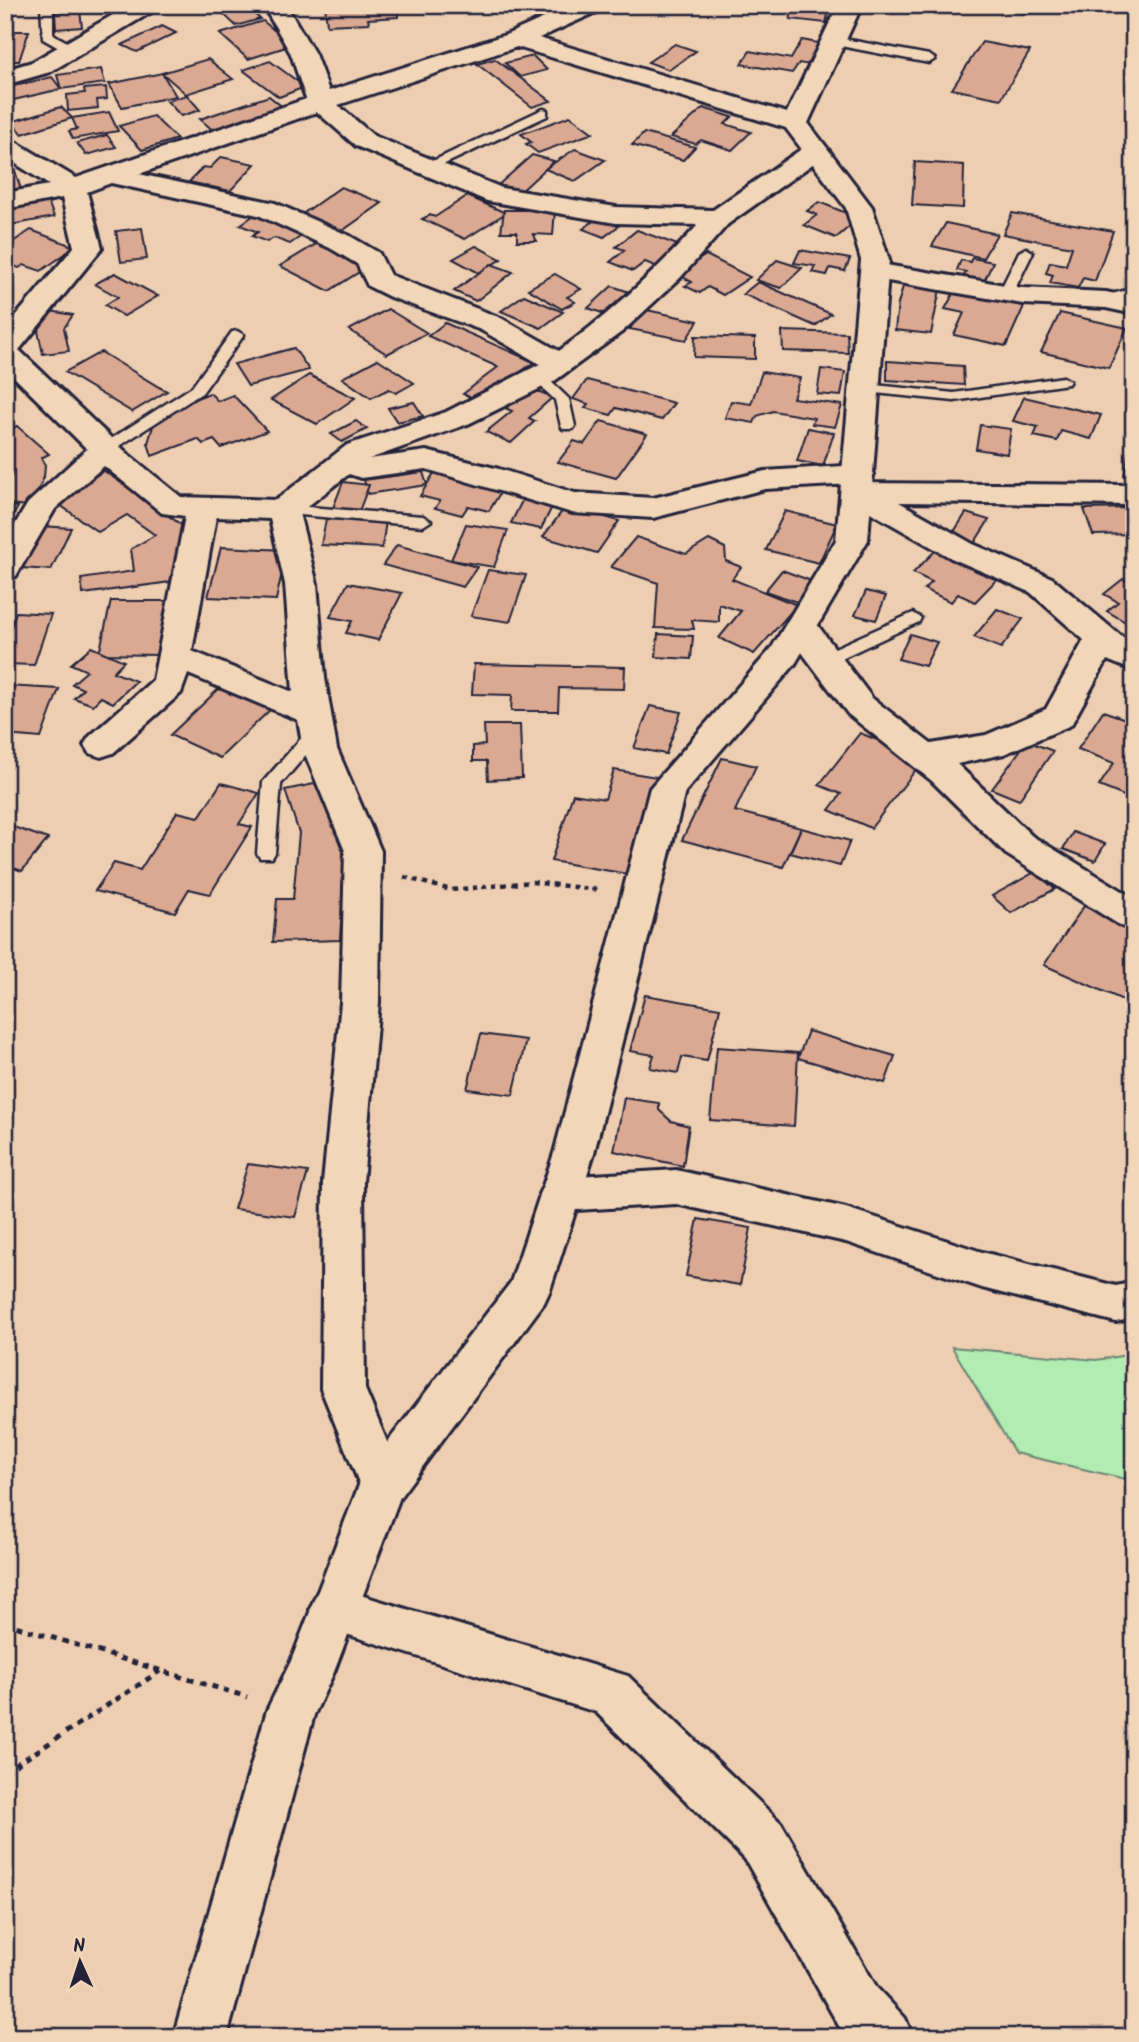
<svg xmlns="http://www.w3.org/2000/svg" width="1139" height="2042" font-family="Kalam,sans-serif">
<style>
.green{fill:#b1ecb1;stroke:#6a8776;stroke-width:2}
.building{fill:#dba992;stroke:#22223b;stroke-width:2}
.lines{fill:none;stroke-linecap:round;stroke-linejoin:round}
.service-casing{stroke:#22223b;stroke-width:5}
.minor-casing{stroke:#22223b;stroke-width:6}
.tertiary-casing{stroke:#22223b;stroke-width:6}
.path-far1{stroke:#22223b;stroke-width:4.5;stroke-dasharray:5 5;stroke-linecap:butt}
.path{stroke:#22223b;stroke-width:5;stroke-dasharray:6 6;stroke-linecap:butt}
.service{fill:#f1d6b8;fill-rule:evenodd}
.minor{fill:#f1d6b8;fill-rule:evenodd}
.tertiary{fill:#f1d6b8;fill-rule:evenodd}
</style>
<rect width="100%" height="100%" fill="#eeceb1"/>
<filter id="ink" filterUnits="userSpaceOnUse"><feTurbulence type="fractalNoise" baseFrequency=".0143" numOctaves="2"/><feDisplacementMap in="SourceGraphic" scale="14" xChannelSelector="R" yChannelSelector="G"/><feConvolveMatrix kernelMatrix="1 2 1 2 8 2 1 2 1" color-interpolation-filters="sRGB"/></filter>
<g filter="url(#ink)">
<path class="green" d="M952 1347 1096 1360 1134 1354V1481L1015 1453Z"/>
<g class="building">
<path d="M214 5H245L260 19 236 26Z"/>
<path d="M325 5H398V17L368 19 369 23 327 25Z"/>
<path d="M975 5H1033L1028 14Z"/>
<path d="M794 6 829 10 826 23 790 19Z"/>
<path d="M80 10 82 27 56 29 55 13Z"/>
<path d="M263 21 292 45 248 59 220 34Z"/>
<path d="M162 26 176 33 137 52 122 45Z"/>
<path d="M5 31H29L19 61H5Z"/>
<path d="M802 40 828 45 815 66 799 63 792 73 741 64 750 51 791 59Z"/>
<path d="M982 42 1030 51 1001 99 952 89Z"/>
<path d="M675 44 696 51 669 70 648 62Z"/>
<path d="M533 56 547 70 520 77 505 63Z"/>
<path d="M208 59 233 79 186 94 162 73Z"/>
<path d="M495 59 551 101 532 107 477 64Z"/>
<path d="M270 61 305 87 279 97 243 70Z"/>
<path d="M101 69 105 83 61 89 57 75Z"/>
<path d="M162 73 176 96 122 107 109 84Z"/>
<path d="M52 77 61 89 5 102V88Z"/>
<path d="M106 87 107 99 97 100 98 108 68 111 67 95 85 93 84 89Z"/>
<path d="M187 95 200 110 181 116 167 101Z"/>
<path d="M269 96 285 109 216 133 200 119Z"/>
<path d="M61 107 72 118 22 134 11 122Z"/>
<path d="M703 108 732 117 725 124 751 132 732 150 701 140 696 144 671 137Z"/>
<path d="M109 112 118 131 73 139 69 131 77 129 72 118Z"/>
<path d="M153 116 177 139 142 150 119 126Z"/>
<path d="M570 116 593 133 538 153 526 144 531 142 521 134Z"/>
<path d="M644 133 695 147 683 160 632 145Z"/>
<path d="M107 135 116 147 86 155 77 143Z"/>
<path d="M575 149 605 160 575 181 545 169Z"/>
<path d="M532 155 554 161 519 193 497 186Z"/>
<path d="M221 157 255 164 230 191 189 182 203 167 210 168Z"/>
<path d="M12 161 23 196 5 199V162Z"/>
<path d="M915 162 964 165 963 208 912 205Z"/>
<path d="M341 187 382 203 342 231 301 215Z"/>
<path d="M467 196 506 213 465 239 422 219 430 215 435 217Z"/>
<path d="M47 199 54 217 5 226V207Z"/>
<path d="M819 202 851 215 850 226 836 238 804 225 817 215 807 211Z"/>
<path d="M504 210H555L553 235 533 234 537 241H517V232H501Z"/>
<path d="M257 213 306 233 290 244 274 238 267 242 252 236 258 232 240 225Z"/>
<path d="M1012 213 1113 231 1095 281 1083 278 1078 288 1050 283 1053 275 1046 273 1050 262 1066 265 1072 247 1003 234Z"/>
<path d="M600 216 621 224 604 237 583 229Z"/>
<path d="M946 223 997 234 983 258 932 246Z"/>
<path d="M142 228 147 259 121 262 116 231Z"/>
<path d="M31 230 75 247 41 271 24 265 19 268 6 263 11 259 5 257V247Z"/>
<path d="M637 230 683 247 658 267 645 262 633 271 610 262 625 250 616 247Z"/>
<path d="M318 243 367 267 329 291 280 266Z"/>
<path d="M476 246 501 259 479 273 453 259Z"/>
<path d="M800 250 850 259 845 271 830 268 827 275 812 272 815 266 794 263Z"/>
<path d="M706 255 750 277 723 295 708 287 700 293 685 286 692 282 677 274Z"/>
<path d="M972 258 993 262 983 284 962 279 966 272 957 270 961 260 970 262Z"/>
<path d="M777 260 802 268 781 288 756 280Z"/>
<path d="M491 264 513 272 476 301 454 291Z"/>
<path d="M115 273 158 296 124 316 105 305 118 297 95 284Z"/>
<path d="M555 274 581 289 567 297 575 302 562 309 528 289Z"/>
<path d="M758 282 831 314 815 326 743 294Z"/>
<path d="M904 283 940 289 931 334 895 330 898 304Z"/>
<path d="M612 286 632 293 608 315 588 308Z"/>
<path d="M956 289 1025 304 1006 346 954 335 964 313 945 309Z"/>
<path d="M524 295 563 312 541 328 501 311Z"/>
<path d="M388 309 427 333 387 354 349 330Z"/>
<path d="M642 309 698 321 686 340 630 329Z"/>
<path d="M50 311 73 315 64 328 69 351 43 354 38 331Z"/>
<path d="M1060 313 1127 328 1109 368 1041 352Z"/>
<path d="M445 323 534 362 481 402 463 394 498 367 428 336Z"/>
<path d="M782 331 847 333 848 353 783 351Z"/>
<path d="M695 336 755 338V359L694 357Z"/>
<path d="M294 348 309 370 248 386 234 364Z"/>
<path d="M101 352 159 387 167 391 132 412 65 372Z"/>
<path d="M378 359 414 383 396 393 389 389 371 398 342 378Z"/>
<path d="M887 361 963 366 964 385 887 380Z"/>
<path d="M821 369 845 372 841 396 817 394Z"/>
<path d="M762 372 800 378 793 398 842 405 835 427 812 424 814 418 773 411 757 416 754 423 725 418 731 401 751 404Z"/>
<path d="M309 375 355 398 317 424 271 400Z"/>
<path d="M587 380 674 403 662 420 616 408 611 415 585 408 588 404 573 399Z"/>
<path d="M529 388 553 397 529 418 535 421 511 443 486 432 512 411 505 408Z"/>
<path d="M210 393 218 401 233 395 267 431 221 448 214 440 203 444 198 439 152 456 148 443 153 426 163 414 178 405Z"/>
<path d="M1024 397 1101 415 1091 439 1061 431 1057 441 1034 436 1038 427 1013 421Z"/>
<path d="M414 402 423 416 397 422 388 408Z"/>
<path d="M356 421 367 429 342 442 331 434Z"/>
<path d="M601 421 647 434 616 478 558 462 574 441 584 444Z"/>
<path d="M980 425 1011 429 1007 454 976 449Z"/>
<path d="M17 426 49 454 41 458 45 465 44 477 31 506 5 504V486L12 475 5 462V431Z"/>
<path d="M808 428 834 433 823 466 797 461Z"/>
<path d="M1129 450 1134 451V477L1124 476Z"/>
<path d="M104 471 183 526 170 582 83 594 81 579 134 571 131 549 155 535 127 515 98 532 53 500Z"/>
<path d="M423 472 427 485 368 494 364 480Z"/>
<path d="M434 473 503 488 489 511 468 506 462 515 435 508 440 501 420 496Z"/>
<path d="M343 482 369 485 359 511 333 508Z"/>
<path d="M524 497 554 503 541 529 511 523Z"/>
<path d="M5 505 18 507 5 530Z"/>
<path d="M566 506 619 521 597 553 543 537Z"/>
<path d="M1134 508V534L1093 535 1084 509Z"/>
<path d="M785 511 837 524 819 563 766 550Z"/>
<path d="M966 513 989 520 973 545 950 538Z"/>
<path d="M326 519 386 521 382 548 321 545Z"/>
<path d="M466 524 508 530 494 567 451 560Z"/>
<path d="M41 526 71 528 51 570 21 568Z"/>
<path d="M636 537 686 554 709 540 725 548 726 561 741 567 732 579 797 605 754 654 719 638 741 611 719 604V622L692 620 694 629 655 628 658 583 611 567Z"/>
<path d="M397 545 451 560 477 567 463 587 383 565Z"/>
<path d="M221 547 287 550 276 600 208 597Z"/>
<path d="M938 548 1000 576 975 602 958 594 951 602 924 589 932 582 913 573Z"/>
<path d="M488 570 526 575 510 622 471 616Z"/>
<path d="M782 570 814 582 797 602 765 591Z"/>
<path d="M1123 579 1131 583 1134 581V627L1107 611 1118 602 1104 594Z"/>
<path d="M348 583 402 593 378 640 346 633 352 621 330 617Z"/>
<path d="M866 591 886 596 876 620 855 615Z"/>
<path d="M111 601H167L157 655 99 654Z"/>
<path d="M997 609 1023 619 1001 648 974 637Z"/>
<path d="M16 612 51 614 34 665 5 664V643Z"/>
<path d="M658 634 693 636 691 659 656 657Z"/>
<path d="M910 634 937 642 925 666 898 659Z"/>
<path d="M91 647 124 661 113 672 136 681 113 703 101 697 93 705 74 698 83 689 72 684 87 671 71 664Z"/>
<path d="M474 664 625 667 624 689 559 688 558 711H511L512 695 472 694Z"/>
<path d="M224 684 274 706 220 758 170 735Z"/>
<path d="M6 686 59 689 41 738 5 735Z"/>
<path d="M650 706 681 712 666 754 634 748Z"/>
<path d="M1103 711 1134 722V800L1099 786 1114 763 1078 749Z"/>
<path d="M484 725H520L522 778 488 780 487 761H473V746L485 745Z"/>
<path d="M860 733 924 759 871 828 829 810 841 794 819 785Z"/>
<path d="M1027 741 1053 751 1019 800 992 789Z"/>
<path d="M722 758 756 766 735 811 801 828 783 867 682 840Z"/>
<path d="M614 770 657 777 628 874 551 861 573 794 605 799Z"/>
<path d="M324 782 345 844 340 940 273 942 277 899H293L299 833 285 790Z"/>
<path d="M221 783 259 793 239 824 252 827 210 894 189 889 175 912 95 891 114 863 140 870 177 812 199 817Z"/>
<path d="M5 824 48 839 22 871 5 865Z"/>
<path d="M801 828 850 841 840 866 790 853Z"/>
<path d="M1073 832 1105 844 1095 861 1063 849Z"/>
<path d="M1035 872 1055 889 1011 913 992 896Z"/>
<path d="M1084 906 1134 928V1005L1044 965Z"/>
<path d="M645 995 720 1008 707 1061 682 1057 678 1073 650 1068 654 1055 630 1051Z"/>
<path d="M808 1031 895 1056 885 1083 798 1058Z"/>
<path d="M481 1034 526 1040 513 1095 467 1089Z"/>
<path d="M717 1047 798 1053 794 1126 710 1120Z"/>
<path d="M624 1098 659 1103V1110L671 1121 689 1126 683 1166 614 1151Z"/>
<path d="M248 1164 308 1172 295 1217 234 1209Z"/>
<path d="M698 1219 751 1228 740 1285 686 1276Z"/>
</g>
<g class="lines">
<defs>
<g id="service">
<path d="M41 5H53V34L74 46V52H66L43 39Z"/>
<path d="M834 37 929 55 935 59 929 63 830 44V38Z"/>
<path d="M543 109 547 110V116L432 170 427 171 420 167Z"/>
<path d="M1026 248 1033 252 1013 293 1006 297 1001 296 999 293 1019 252Z"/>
<path d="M1134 288V296L1106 304 1099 300 1101 297Z"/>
<path d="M237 331 244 335 202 393 110 452H100L97 449 100 446 192 387 232 332Z"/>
<path d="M539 374 544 375 569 399 575 426 573 429H563L561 426 555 400 532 378Z"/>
<path d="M1063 377 1070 381 1068 384 954 401 865 392 858 388 865 384 954 393Z"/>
<path d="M283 505 423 516 431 521 423 526 278 513 275 510 278 507Z"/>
<path d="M913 613 921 618 919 622 831 663 825 665 817 659 819 655Z"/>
<path d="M317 725 326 731 323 735 281 784 275 853 272 858H260L257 853 263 782 311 727Z"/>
</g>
<g id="minor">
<path d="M130 5H159L155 10 50 72 5 85V70L32 62Z"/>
<path d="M258 5H286L315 54 329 91 508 34 573 5H605L601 10 539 38 804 118 808 123 804 128 795 131 786 128 517 47 338 105 374 136 502 188 616 207 713 210 806 146 815 143 824 146 828 151 824 156 728 224 680 278 623 331 553 382 468 424 369 459 426 451 499 469 575 493 653 498 765 471 859 465 870 467 874 474 870 481 860 483 1134 485V505L899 502 973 544 1052 578 1134 647V671L1107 660 1071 725 1004 754 957 764 1032 836 1134 898V930L1121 926 1006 854 932 781 848 714 789 635 785 627 789 619 801 616 813 619 872 698 931 744 986 735 1046 709 1084 640 1030 592 951 558 847 499 843 492 847 485 852 484 765 489 653 518 572 513 426 469 361 478 349 474 299 513 317 584 325 678 337 749 381 851 379 1002 363 1182 365 1389 405 1485 398 1500 382 1506 366 1500 321 1389 323 1182 341 1002 345 851 303 749 298 720 188 674 181 693 113 753 101 757 89 753 84 745 89 737 153 680 185 516 162 513 104 466 55 509 16 576 5 579V541L28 503 87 449 5 368V329L74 247 62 198 5 209V193L49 185 5 157V138L14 141 76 178 306 99 291 54 268 14ZM317 112 356 146 487 201 616 223 698 225C655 272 610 314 559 351L501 318 390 275 379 253 350 236 275 203 139 174ZM111 183 258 215 330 248 357 264 368 286 390 297 481 330 540 364 446 412 347 445 276 500 181 497 129 455 19 350 102 248 87 192ZM216 517 270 519 285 584 293 692 192 651Z"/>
<path d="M874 263 1023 288 1106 292 1134 298V314L1106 308 1023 304 864 277 860 271 864 265Z"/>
<path d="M676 1170 846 1208 982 1252 1116 1286 1134 1282V1318L1116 1322 982 1288 846 1242 676 1204 560 1211 545 1206 539 1194 545 1182 560 1177Z"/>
<path d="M334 1587 628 1676 781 1823 877 1988 905 2018 913 2037H850L839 2026 745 1859 596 1712 317 1625 310 1609 317 1593Z"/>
</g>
<path id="tertiary" d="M838 5H862L808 123 872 207 889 260 868 540 795 664 685 792 594 1153 550 1290 544 1303 400 1497 334 1672 314 1715 227 2037H173L267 1710 291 1661 359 1485 366 1470 511 1282 554 1153 650 788 771 649 836 540 861 260 846 208 782 123Z"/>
</defs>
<use href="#service" class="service-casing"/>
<use href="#minor" class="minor-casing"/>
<use href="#tertiary" class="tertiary-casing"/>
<path class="path-far1" d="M404 877 451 890 532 882 599 890"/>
<g class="path">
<path d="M5 1623 247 1697"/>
<path d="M5 1772 160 1671"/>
</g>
<use href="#service" class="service"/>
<use href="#minor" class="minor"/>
<use href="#tertiary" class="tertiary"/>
</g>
</g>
<rect width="1139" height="2042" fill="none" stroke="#f1d6b8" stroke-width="28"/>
<rect x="14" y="14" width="1111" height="2014" fill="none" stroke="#22223b" stroke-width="2.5" filter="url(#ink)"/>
<g transform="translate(80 1962) rotate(357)" stroke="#f1d6b8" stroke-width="5" paint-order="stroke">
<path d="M0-5L12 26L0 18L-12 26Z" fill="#22223b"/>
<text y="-10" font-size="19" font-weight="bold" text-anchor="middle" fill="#22223b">N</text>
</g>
</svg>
